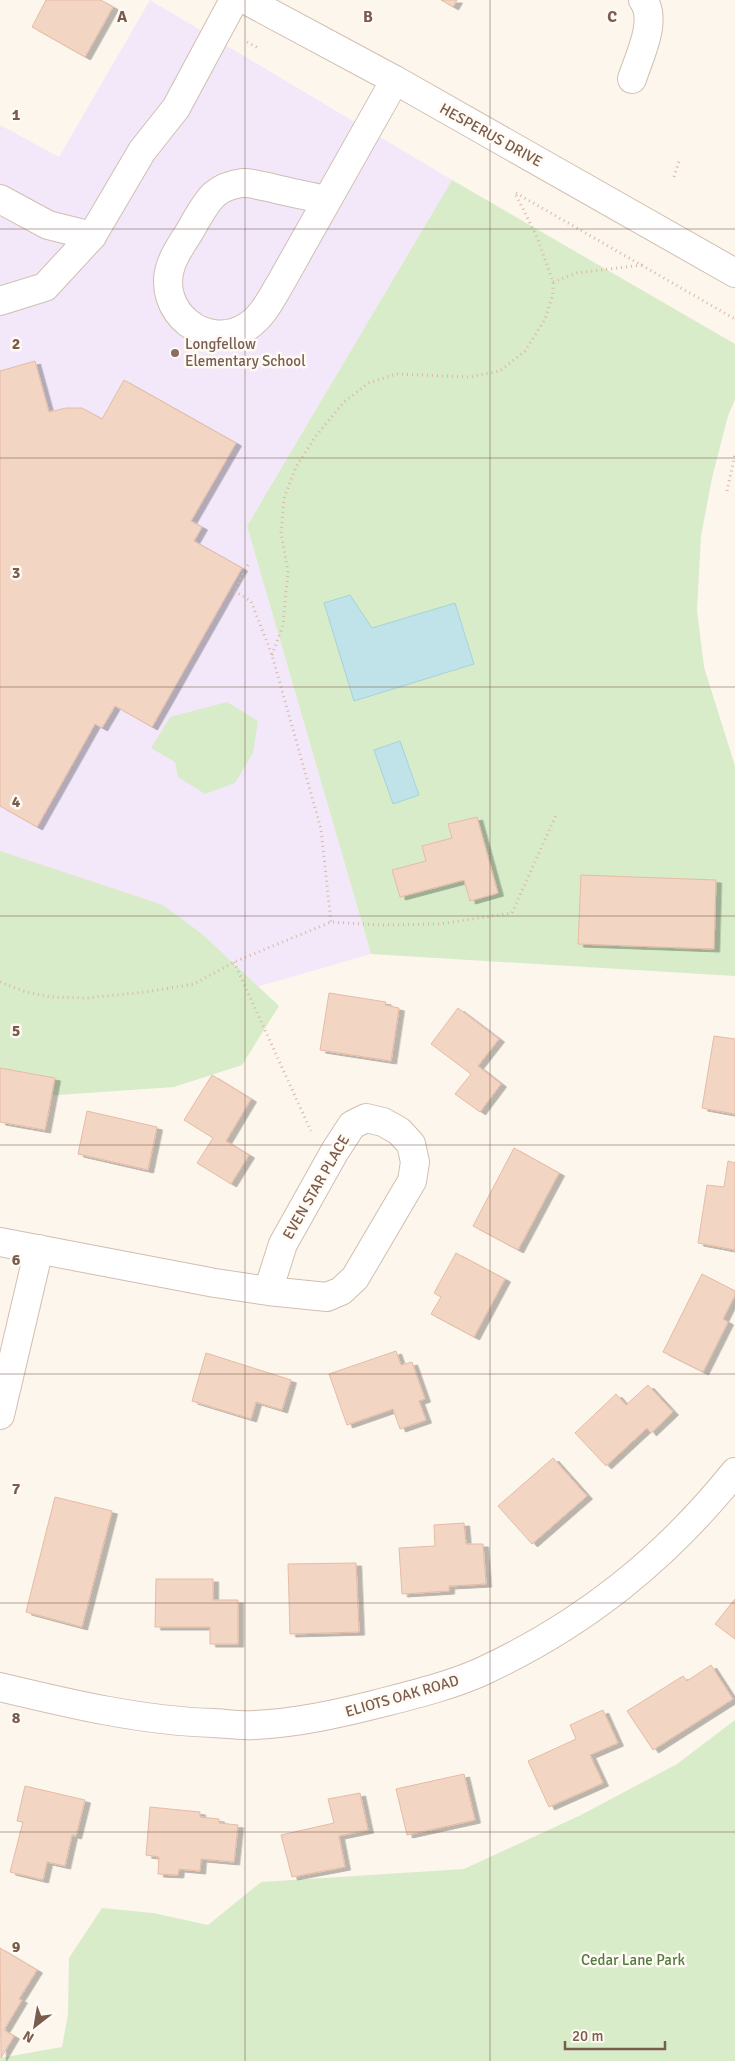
<svg xmlns="http://www.w3.org/2000/svg" width="735" height="2061" font-family="Signika,sans-serif">
<style>
.education{fill:#f3e8fa}
.green{fill:#d8ecc9}
.water{fill:#bfe3e8;stroke:#a5d3da}
.building{fill:#f3d5c3;stroke:#e6bba3;filter:url(#shadow)}
.lines{fill:none;stroke-linecap:round;stroke-linejoin:round}
.minor-casing{stroke:#d1beb0;stroke-width:30}
.path{stroke:#d9b8a5;stroke-width:3;stroke-dasharray:1 4;stroke-linecap:butt}
.minor{stroke:#fff;stroke-width:28}
.grid{fill:none;stroke:#7a5c4d;stroke-width:1;stroke-opacity:0.55}
.education-dot{fill:#8d6e63;stroke:#fffaf3;stroke-width:2}
.labels{text-anchor:middle;dominant-baseline:central;stroke-width:5;stroke-linejoin:round;paint-order:stroke}
.street-label{font-size:15px;fill:#7a5c4d;stroke:#fffaf3}
.education-label{font-size:15px;fill:#785e54;stroke:#fffaf3;text-anchor:start}
.park-label{font-size:15px;fill:#537a41;stroke:#fffaf3}
.grid-label{font-size:16px;text-anchor:middle;font-weight:bold;fill:#7a5c4d;stroke:#fffaf3;stroke-width:5;stroke-linejoin:round;paint-order:stroke}
</style>
<defs>
<filter id="shadow"><feDropShadow dx="5.5" dy="3" stdDeviation="0" flood-color="#0004"/></filter>
</defs>
<rect width="100%" height="100%" fill="#fdf6ec"/>
<path class="education" d="M150 0 452 180 247 526 371 954 104 1031 0 1024V125L59 157Z"/>
<g class="green">
<path d="M452 180 735 344V399L728 416 712 478 701 536 697 610 704 667 735 766V976L371 954 247 526Z"/>
<path d="M227 702 258 721 253 753 235 783 205 794 178 777 175 762 151 748 170 717Z"/>
<path d="M0 851 163 905 202 934 279 1006 242 1065 174 1087 0 1099Z"/>
<path d="M735 1720V2061H0V2058L62 2047 68 2014 69 1958 102 1908 153 1913 208 1925 261 1882 464 1869 581 1815 677 1764Z"/>
</g>
<g class="water">
<path d="M350 595 372 628 455 603 474 664 354 701 324 603Z"/>
<path d="M400 741 419 795 393 804 374 750Z"/>
</g>
<g class="building">
<path d="M46 0H101L113 7 85 57 32 27Z"/>
<path d="M441 0H457L453 7Z"/>
<path d="M35 361 49 412 66 408H82L102 419 124 380 236 443 191 521 202 527 194 541 242 568 152 727 115 706 102 728 95 724 37 827 0 806V371Z"/>
<path d="M477 817 498 893 470 901 464 880 400 897 392 870 426 861 422 846 452 838 448 824Z"/>
<path d="M581 875 716 880 714 949 578 944Z"/>
<path d="M329 993 386 1002 385 1005 399 1008 391 1061 320 1050Z"/>
<path d="M458 1008 499 1039 478 1066 501 1084 480 1112 455 1094 471 1074 431 1044Z"/>
<path d="M714 1036 735 1039V1114L702 1108Z"/>
<path d="M0 1068 55 1078 45 1130 0 1122Z"/>
<path d="M212 1075 251 1099 226 1141 249 1155 231 1184 197 1163 213 1138 184 1120Z"/>
<path d="M87 1111 157 1127 148 1170 78 1154Z"/>
<path d="M514 1148 559 1173 518 1250 473 1226Z"/>
<path d="M728 1161 735 1163V1250L698 1243 707 1185 724 1187Z"/>
<path d="M456 1253 505 1279 474 1337 431 1314 441 1297 434 1293Z"/>
<path d="M702 1274 735 1291V1295L723 1319 728 1322 703 1372 663 1352Z"/>
<path d="M396 1351 401 1365 412 1362 425 1399 419 1401 426 1420 400 1429 393 1409 347 1425 329 1374Z"/>
<path d="M206 1353 291 1380 282 1410 256 1402 251 1419 192 1401Z"/>
<path d="M648 1385 673 1412 651 1433 647 1428 606 1466 575 1433 616 1394 626 1405Z"/>
<path d="M553 1458 587 1496 532 1544 498 1506Z"/>
<path d="M55 1497 112 1511 82 1627 26 1612Z"/>
<path d="M464 1523 466 1544H483L486 1584 449 1586V1591L402 1594 399 1548 435 1546 434 1525Z"/>
<path d="M356 1563 359 1632 290 1634 288 1564Z"/>
<path d="M156 1579H213V1600H238V1644H210V1627H155Z"/>
<path d="M735 1599V1639L715 1624Z"/>
<path d="M711 1665 733 1699 653 1750 627 1711 683 1676 687 1681Z"/>
<path d="M603 1710 618 1743 590 1755 603 1783 549 1807 528 1761 576 1739 570 1725Z"/>
<path d="M464 1774 475 1820 407 1835 396 1789Z"/>
<path d="M25 1786 85 1800 76 1836 72 1835 65 1866 47 1862 43 1880 10 1872 23 1822 17 1821Z"/>
<path d="M360 1793 368 1830 339 1836 345 1867 292 1877 281 1835 334 1823 328 1799Z"/>
<path d="M150 1807 200 1812V1817L219 1819V1823L238 1825 234 1862 201 1859 200 1871 179 1869 178 1875 158 1874 159 1857 146 1855Z"/>
<path d="M0 1948 37 1970 19 1999 22 2000 4 2030 14 2036 1 2058Z"/>
</g>
<g class="lines">
<defs>
<g id="minor">
<path d="M246 0 395 80 735 273"/>
<path d="M632 79C639 57 658 20 643 0"/>
<path d="M0 199 48 225 92 236"/>
<path d="M327 200C307 196 287 192 268 187 260 186 249 182 242 183 214 187 208 200 195 222 188 236 176 250 171 265 155 311 207 353 248 326 263 316 271 299 280 284L395 80"/>
<path d="M0 301 45 287 92 236 142 151 176 108 234 0"/>
<path d="M0 1242 215 1283 268 1291 327 1297 341 1291 355 1278 412 1181 415 1162 411 1144 399 1131 383 1122 366 1118 352 1125 335 1151 283 1244 268 1291"/>
<path d="M0 1415 39 1249"/>
<path d="M0 1687C71 1704 142 1721 214 1723 228 1724 242 1726 255 1725 297 1723 337 1714 377 1704 412 1695 450 1686 483 1671 584 1624 665 1559 735 1472"/>
</g>
</defs>
<use href="#minor" class="minor-casing"/>
<g class="path">
<path d="M247 42 258 48"/>
<path d="M674 177 680 158"/>
<path d="M516 193 735 319"/>
<path d="M553 282 577 273 642 265"/>
<path d="M727 491 735 454"/>
<path d="M248 565 234 591 251 601 272 655 321 829 331 922"/>
<path d="M272 655 283 625 288 571 281 533 284 498 296 467 315 437 344 402 369 383 396 374 469 377 500 371 525 351 545 319 553 294V282L537 237 515 193"/>
<path d="M234 962 311 1131"/>
<path d="M0 982 26 992 51 997 86 998 146 992 194 984 234 962 331 922 377 925 440 924 512 913 556 815"/>
</g>
<use href="#minor" class="minor"/>
</g>
<path class="grid" d="M245 0V2061M490 0V2061M0 229H735M0 458H735M0 687H735M0 916H735M0 1145H735M0 1374H735M0 1603H735M0 1832H735"/>
<circle class="education-dot" cx="175" cy="353" r="5"/>
<g class="labels">
<g class="street-label">
<text transform="translate(491 135) rotate(29)">HESPERUS DRIVE</text>
<text transform="translate(316 1187) rotate(-60)">EVEN STAR PLACE</text>
<text transform="translate(402 1696) rotate(-16)">ELIOTS OAK ROAD</text>
</g>
<g class="education-label">
<text x="185" y="344">Longfellow<tspan x="185" dy="17">Elementary School</tspan></text>
</g>
<g class="park-label">
<text x="633" y="1960">Cedar Lane Park</text>
</g>
</g>
<g class="grid-label">
<text x="122" y="22">A</text>
<text x="368" y="22">B</text>
<text x="612" y="22">C</text>
<text x="16" y="120">1</text>
<text x="16" y="349">2</text>
<text x="16" y="578">3</text>
<text x="16" y="807">4</text>
<text x="16" y="1036">5</text>
<text x="16" y="1265">6</text>
<text x="16" y="1494">7</text>
<text x="16" y="1723">8</text>
<text x="16" y="1952">9</text>
</g>
<g transform="translate(35 2026) rotate(211)" stroke="#fffaf3" stroke-width="4" paint-order="stroke">
<path d="M0-4L9 19L0 12L-9 19Z" fill="#7a5c4d"/>
<text y="-8" font-size="14" font-weight="bold" text-anchor="middle" fill="#7a5c4d">N</text>
</g>
<path d="M565 2041v8h100v-8" fill="none" stroke="#7a5c4d" stroke-width="2.5"/>
<text x="572" y="2041" font-size="15" fill="#7a5c4d" stroke="#fffaf3" stroke-width="4" paint-order="stroke">20 m</text>
</svg>
